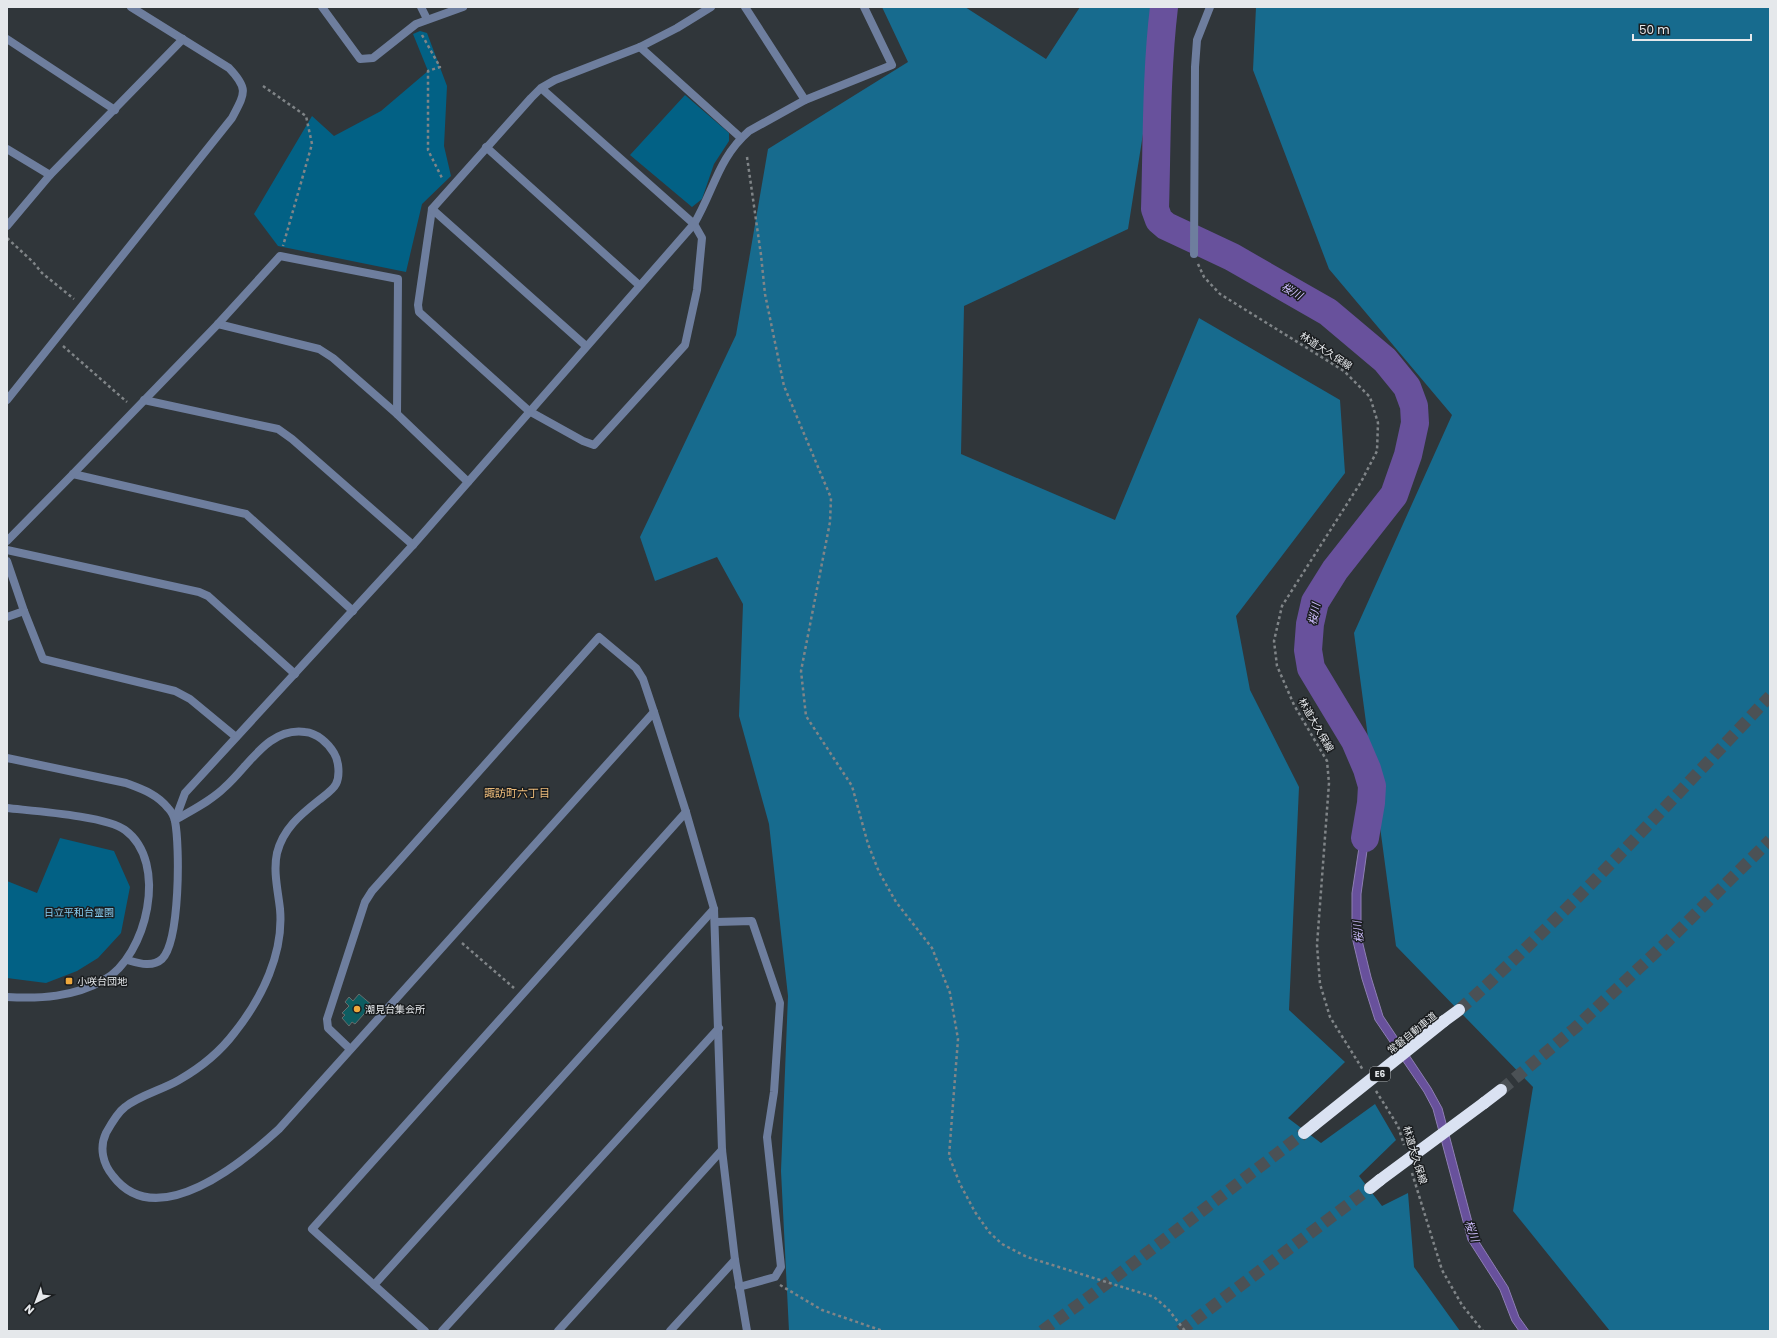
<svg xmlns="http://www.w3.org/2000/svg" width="1777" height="1338" font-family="Poppins,'Noto Sans JP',sans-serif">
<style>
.green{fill:#026185}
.forest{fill:#176b8e}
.water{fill:#68519c;stroke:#8e7eb4}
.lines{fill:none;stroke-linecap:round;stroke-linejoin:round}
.river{stroke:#68519c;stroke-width:28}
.building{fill:#0e5d61;stroke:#656d6d}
.motorway-tunnel{stroke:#4b5155;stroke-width:12;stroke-dasharray:12 6;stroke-linecap:butt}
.path{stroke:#808588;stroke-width:2.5;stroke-dasharray:3 3;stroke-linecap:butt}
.minor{stroke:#6e7e9e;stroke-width:8}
.tertiary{stroke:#6e7e9e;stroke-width:8}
.motorway{stroke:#dae2f2;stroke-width:12}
.motorway-bridge{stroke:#dae2f2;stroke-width:12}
.poi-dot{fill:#eea83c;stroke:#1a1d1f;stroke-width:1.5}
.labels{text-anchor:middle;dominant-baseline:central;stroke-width:3;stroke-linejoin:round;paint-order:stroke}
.shield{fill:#1a1d1f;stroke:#a8abae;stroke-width:1}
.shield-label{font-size:9px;font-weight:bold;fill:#e5e8eb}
.street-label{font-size:10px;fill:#e5e8eb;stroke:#1a1d1f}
.park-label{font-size:10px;fill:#88cff4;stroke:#1a1d1f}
.poi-label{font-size:10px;fill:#e5e8eb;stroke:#1a1d1f;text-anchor:start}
.water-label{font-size:11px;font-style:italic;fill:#cdbdfc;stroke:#1a1d1f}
.neighbourhood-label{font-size:11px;fill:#ecbb7a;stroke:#1a1d1f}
</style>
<rect width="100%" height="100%" fill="#30363a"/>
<g class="green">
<path d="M420 31 427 33 447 86 444 146 451 176 422 204 406 272 278 246 254 214 312 116 334 136 381 111 428 71 413 34Z"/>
<path d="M685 95 729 133V141L714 164 702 199 692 207 630 155Z"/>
<path d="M60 838 114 851 130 887 121 933 98 958 77 971 46 983 7 978V881L37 893Z"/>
</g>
<g class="forest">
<path d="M882 7H965L1046 59 1080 7H1163L1128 229 964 306 961 454 1115 520 1199 318 1340 400 1345 473 1236 616 1250 690 1299 787 1289 1010 1345 1062 1288 1118 1321 1143 1375 1104 1396 1140 1359 1176 1382 1206 1408 1193 1414 1267 1460 1331H789L781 1171 788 996 769 824 739 716 743 604 717 557 655 581 640 537 736 335 768 149 908 62Z"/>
<path d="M1256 7H1770V1331H1610L1513 1211 1533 1087 1396 946 1354 633 1452 415 1329 269 1253 70Z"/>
</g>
<path class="water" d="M1374 800 1361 894V936L1371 977 1383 1016 1431 1088 1442 1108 1476 1237 1508 1287 1519 1317 1529 1331H1519L1512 1321 1500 1290 1468 1240 1433 1109 1424 1092 1375 1020 1362 979 1352 937V893L1366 802Z"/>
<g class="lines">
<path class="river" d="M1164 7C1156 74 1157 142 1155 209L1159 220 1166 226 1232 257 1328 312 1385 360 1407 387 1414 406 1415 423 1408 455 1394 495 1335 570 1315 602 1310 624 1308 650 1311 668 1355 741 1367 769 1372 786 1371 803 1365 838"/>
</g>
<path class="building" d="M359 994 372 1005 355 1024 352 1022 349 1026 342 1018 345 1015 342 1013 349 1006 345 1002 349 997 353 1001Z"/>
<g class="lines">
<g class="motorway-tunnel">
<path d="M1459 1010C1569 912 1669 803 1770 696"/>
<path d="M1501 1090 1575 1028 1669 940 1770 840"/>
<path d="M1042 1331 1093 1294 1304 1133"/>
<path d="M1180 1331 1370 1188"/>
</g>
<g class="path">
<path d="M422 35 440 67 428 71V150L443 180"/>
<path d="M263 86 306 116 312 144 283 246"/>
<path d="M747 157 761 255 765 294 784 386 831 498 830 522 801 671 806 716 852 786 868 844 879 872 896 902 932 948 950 993 958 1039 949 1156 960 1184 975 1212 989 1232 1002 1244 1027 1257 1154 1297 1168 1309 1185 1331"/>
<path d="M7 238 33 262 42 273 74 299"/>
<path d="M1198 264 1204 277 1220 294 1344 371 1370 397 1378 423 1377 451 1361 482 1282 606 1274 641 1277 666 1294 705 1327 761 1329 783 1317 945 1320 984 1330 1017 1363 1070"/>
<path d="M63 346 127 402"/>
<path d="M462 943 514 988"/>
<path d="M1376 1091 1398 1126 1404 1145"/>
<path d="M1412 1173 1442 1270 1462 1305 1483 1331"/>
<path d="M780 1285 822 1310 883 1331"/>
</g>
<g class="minor">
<path d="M322 7 360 59 373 58 416 24 463 7"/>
<path d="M421 7 427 19"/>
<path d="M745 7 805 100"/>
<path d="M7 39 115 110"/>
<path d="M640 47 741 138"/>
<path d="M541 88 694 224 702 238 697 290 685 345 594 445 583 441 529 411 419 312 418 305 432 209 531 98 541 88 555 80 640 47 677 28 711 7"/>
<path d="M486 147 639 285"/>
<path d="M7 149 50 175"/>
<path d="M432 209 586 346"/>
<path d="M7 226 50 175 183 39"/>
<path d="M1194 254 1195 67 1197 40 1210 7"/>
<path d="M218 324 319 349 333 358 397 414"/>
<path d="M7 400 232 118C245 93 249 89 229 68L131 7"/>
<path d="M144 400 278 429 292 439 413 545"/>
<path d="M73 474 246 514 353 611"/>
<path d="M7 541 73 474 218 324 280 256 398 279 397 414 468 482"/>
<path d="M7 550 199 592 208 596 295 674"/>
<path d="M7 561 24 611 43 659 175 691 190 699 236 737"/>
<path d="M7 617 24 611"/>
<path d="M7 758 126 783C142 789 157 794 168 808 171 811 174 817 175 821 180 847 180 941 162 959 152 968 138 963 127 960"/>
<path d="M175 820C192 810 211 801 225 787 249 766 268 727 305 732 317 733 328 743 334 753 339 761 340 776 336 784 333 790 324 796 319 800 300 815 283 829 277 853 273 871 278 891 280 909 284 953 262 998 235 1032 220 1052 200 1068 179 1080 162 1090 140 1095 125 1107 117 1113 111 1124 106 1133 99 1148 103 1164 113 1176 157 1234 243 1162 279 1129L654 712 686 812"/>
<path d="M175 820 185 793 413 545 694 224C714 190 718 158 749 131L805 100 892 65 864 7"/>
<path d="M716 922 752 921 780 1003 774 1092 767 1137 781 1267 775 1277 739 1287"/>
<path d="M350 1049 328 1028 327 1019 365 902 372 891 599 637 636 668 643 679 654 712"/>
<path d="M374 1285 714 909"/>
<path d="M425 1331 312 1229 686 812 714 909 722 1150 735 1260 747 1331"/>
<path d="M442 1331 719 1028"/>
<path d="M558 1331 722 1150"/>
<path d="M670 1331 735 1260"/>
</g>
<path class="tertiary" d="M7 808C33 811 107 816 125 830 169 862 147 956 104 980 74 997 40 999 7 997"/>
<g class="motorway">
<path d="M1444 1021 1459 1010"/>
<path d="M1484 1103 1501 1090"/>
<path d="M1304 1133 1314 1125"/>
<path d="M1370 1188 1380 1180"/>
</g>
<g class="motorway-bridge">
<path d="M1314 1125 1444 1021"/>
<path d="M1380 1180 1484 1103"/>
</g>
</g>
<g class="poi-dot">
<rect x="65" y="977" width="8" height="8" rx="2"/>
<circle cx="357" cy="1009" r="4"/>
</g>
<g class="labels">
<rect class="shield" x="1370" y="1067" width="20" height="14" rx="3"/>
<g class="shield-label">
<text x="1380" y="1074">E6</text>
</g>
<g class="street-label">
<text transform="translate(1326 351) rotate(33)">林道大久保線</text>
<text transform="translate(1316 725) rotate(60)">林道大久保線</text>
<text transform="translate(1412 1033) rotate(-39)">常磐自動車道</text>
<text transform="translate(1415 1155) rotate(73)">林道大久保線</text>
</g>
<g class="park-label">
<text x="79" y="912">日立平和台霊園</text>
</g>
<g class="poi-label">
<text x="77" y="981">小咲台団地</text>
<text x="365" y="1009">潮見台集会所</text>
</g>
<g class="water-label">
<text transform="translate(1292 291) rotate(30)">桜川</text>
<text transform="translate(1314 614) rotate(-79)">桜川</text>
<text transform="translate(1358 932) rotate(-96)">桜川</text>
<text transform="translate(1472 1231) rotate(70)">桜川</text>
</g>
<g class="neighbourhood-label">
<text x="517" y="793">諏訪町六丁目</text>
</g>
</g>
<rect width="1777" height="1338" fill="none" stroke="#e5e8eb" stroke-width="16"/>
<g transform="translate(36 1302) rotate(222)" stroke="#1a1d1f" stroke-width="3" paint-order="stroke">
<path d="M0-3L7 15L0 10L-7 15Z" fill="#e5e8eb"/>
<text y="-6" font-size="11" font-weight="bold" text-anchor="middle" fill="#e5e8eb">N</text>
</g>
<path d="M1633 34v6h118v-6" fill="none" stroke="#e5e8eb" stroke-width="2"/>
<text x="1639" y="34" font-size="12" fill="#e5e8eb" stroke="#1a1d1f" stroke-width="3" paint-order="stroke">50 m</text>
</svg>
